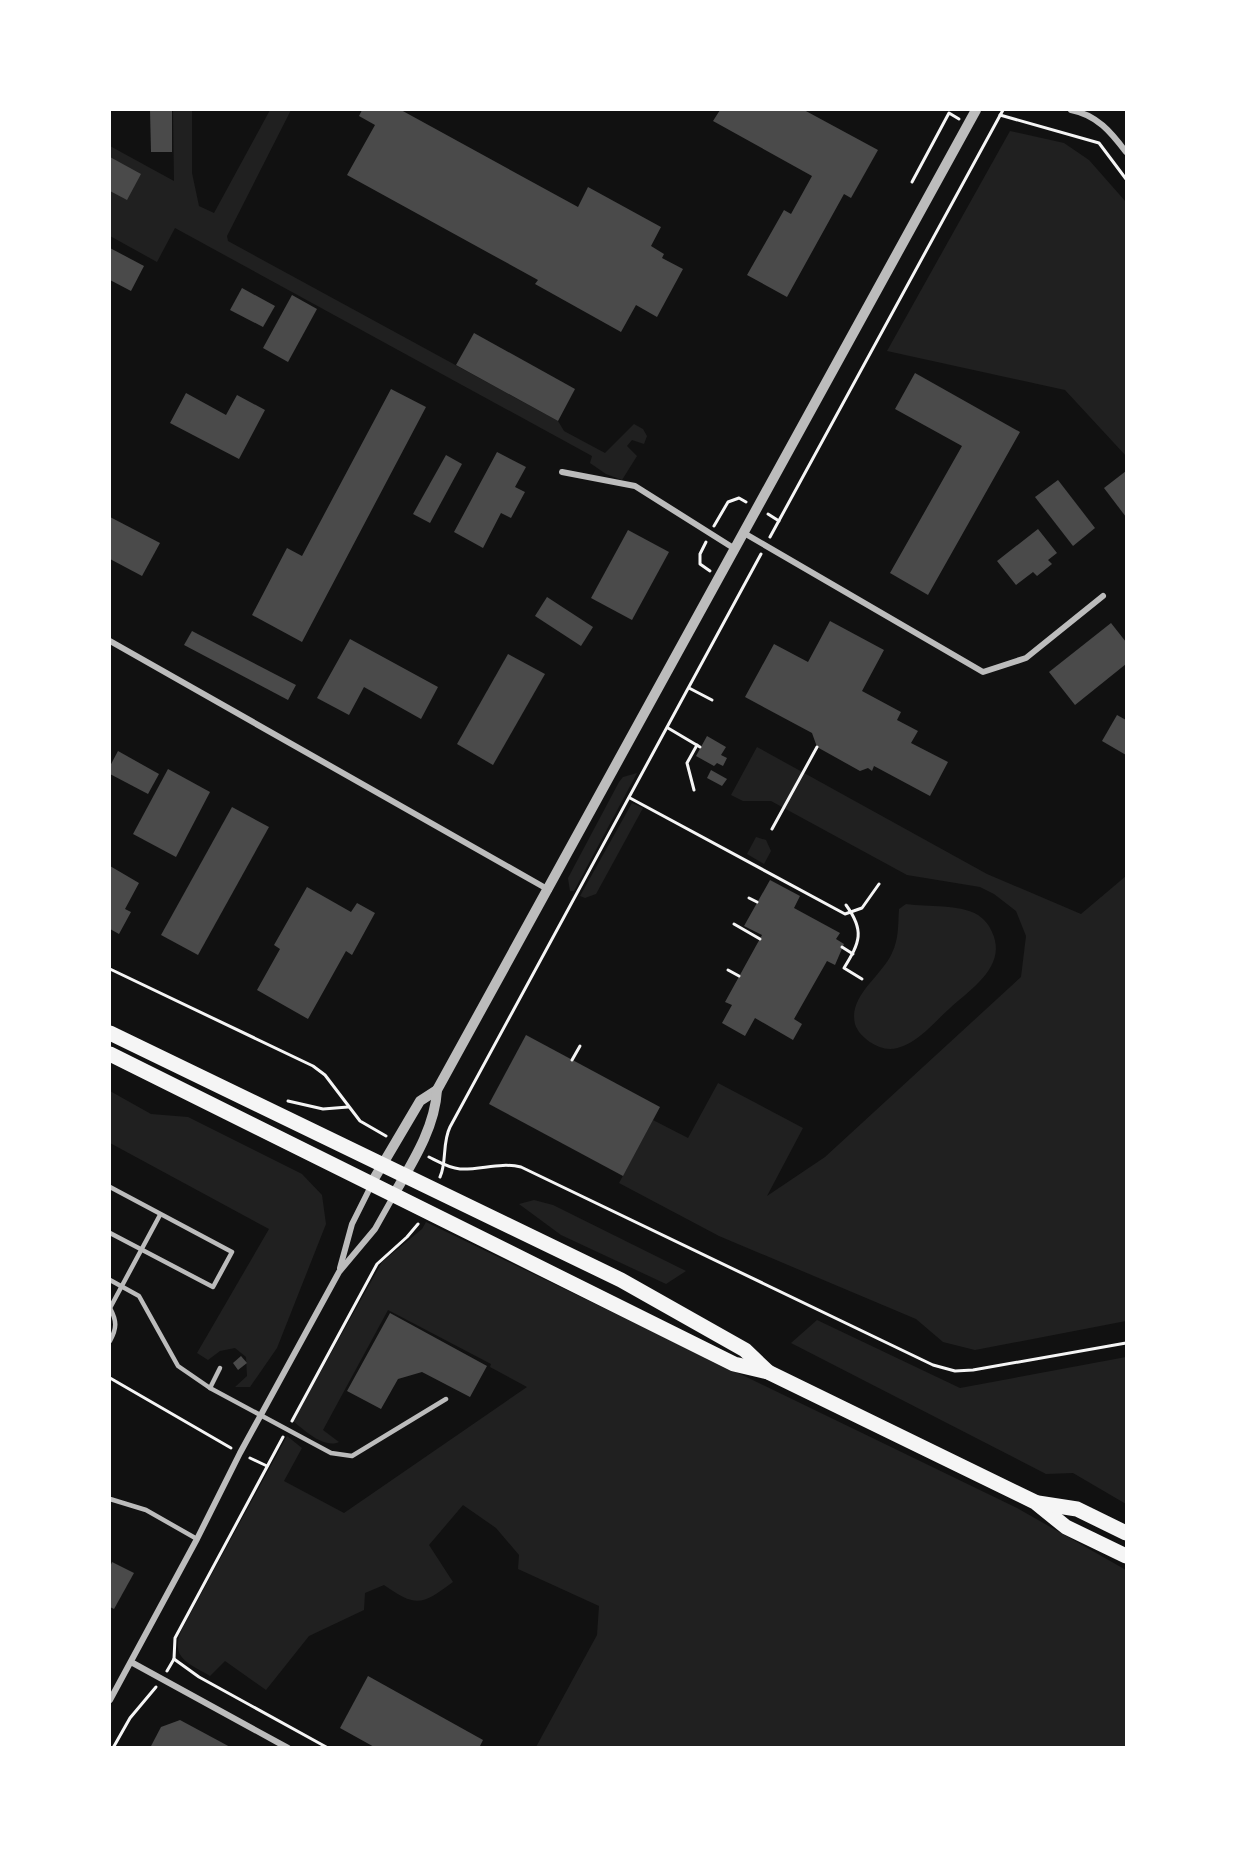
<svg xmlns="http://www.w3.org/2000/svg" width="1236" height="1857" font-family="'Source Sans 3',sans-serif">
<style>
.green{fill:#202020}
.building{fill:#4a4a4a}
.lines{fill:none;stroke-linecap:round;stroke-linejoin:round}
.path{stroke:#f5f5f5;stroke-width:3}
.service{stroke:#bcbcbc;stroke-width:4.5}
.minor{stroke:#bcbcbc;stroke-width:6}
.tertiary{stroke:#bcbcbc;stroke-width:10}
.primary{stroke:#f5f5f5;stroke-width:15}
</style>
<rect width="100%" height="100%" fill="#111"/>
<g class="green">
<path d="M173 110H192V173L199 206 214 213 270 110H291L227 236 228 241 558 421 564 431 605 453 634 424 643 429 647 436 644 444 632 440 627 446 637 456 622 480 606 474 590 463 592 456 175 228 157 262 110 236V146L174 181Z"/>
<path d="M1010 131 1064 143 1089 160 1126 202V456L1065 390 887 351Z"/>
<path d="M757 747 987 874 1081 914 1126 876V1321L975 1350 943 1342 916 1319 719 1236 619 1183 653 1120 688 1138 718 1083 803 1128 767 1196 825 1157 1021 977 1026 936 1016 911 994 894 980 887 907 875 771 801H743L731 795Z"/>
<path d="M637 773 574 891H570L568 878 619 782 623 777Z"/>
<path d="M632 803 643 808 596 894 585 898 580 896Z"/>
<path d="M756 837 766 840 771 851 764 864 747 854Z"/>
<path d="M906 904C928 907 960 904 978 915 985 920 989 925 992 932 1008 966 971 989 949 1009 933 1023 914 1048 890 1049 877 1049 859 1037 855 1024 848 996 882 976 892 953 899 939 898 924 899 909Z"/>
<path d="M110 1091 151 1114 188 1117 302 1174 322 1195 326 1224 277 1348 250 1387H235L247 1376 246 1357 235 1348 220 1351 208 1360 197 1353 269 1229 110 1143Z"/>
<path d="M534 1200 553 1205 686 1271 666 1284 561 1235 519 1204Z"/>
<path d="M426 1222 1017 1508 1126 1570V1747H536L597 1635 599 1606 518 1569 519 1555 496 1528 463 1505 429 1545 453 1582C422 1605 417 1608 384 1585L365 1593 364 1610 309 1636 266 1690 225 1661 210 1676C188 1663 169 1658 182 1629L287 1436 302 1448 284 1481 344 1513 527 1387 490 1367 491 1364 388 1310 323 1430 339 1442C324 1449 304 1430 293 1421L382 1262 422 1229Z"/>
<path d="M817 1320 960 1388 1126 1357V1504L1073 1473 1046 1474 791 1343Z"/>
</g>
<g class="building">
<path d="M150 110H172V152H151Z"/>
<path d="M362 110H401L578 207 588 187 661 227 651 246 664 254 662 258 683 269 657 317 636 305 621 332 535 284 538 280 347 175 375 125 359 116Z"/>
<path d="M720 110H804L878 150 851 198 844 194 787 297 747 275 784 210 791 214 812 176 713 121Z"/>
<path d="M110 157 141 174 127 200 110 191Z"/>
<path d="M110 248 144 266 131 291 110 280Z"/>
<path d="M242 288 275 306 263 327 230 310Z"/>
<path d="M292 295 317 309 288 362 263 348Z"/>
<path d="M474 333 575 389 558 421 456 365Z"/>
<path d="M915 373 1020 432 928 595 890 573 962 446 895 409Z"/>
<path d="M391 389 426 407 302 642 252 615 287 548 302 556Z"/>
<path d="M186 393 226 415 237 395 265 410 239 459 170 423Z"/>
<path d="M497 452 526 467 515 487 525 492 511 518 501 513 483 548 454 532Z"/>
<path d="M446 455 462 464 430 523 413 514Z"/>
<path d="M1126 471V517L1104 488Z"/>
<path d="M1058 480 1095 528 1073 546 1035 497Z"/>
<path d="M110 517 160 543 142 576 110 559Z"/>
<path d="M1038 529 1057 553 1048 560 1052 564 1037 576 1033 572 1016 585 997 561Z"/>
<path d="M628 530 669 552 632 620 591 598Z"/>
<path d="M547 597 593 627 581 646 535 616Z"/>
<path d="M830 621 884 650 862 691 901 712 897 720 918 731 911 743 948 762 930 796 874 766 872 771 868 768 860 771 817 747 812 733 745 697 774 644 808 662Z"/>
<path d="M1111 623 1126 642V664L1075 705 1049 672Z"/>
<path d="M192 631 296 685 288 700 184 645Z"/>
<path d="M350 639 438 687 421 719 364 687 349 715 317 698Z"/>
<path d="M508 654 545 674 493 765 457 744Z"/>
<path d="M1117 715 1126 720V755L1102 741Z"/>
<path d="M707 736 726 747 721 755 727 758 723 766 717 763 714 766 696 756Z"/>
<path d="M118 751 159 774 148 794 110 774V766Z"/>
<path d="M168 769 210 792 176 857 133 834Z"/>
<path d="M711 770 727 779 722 786 707 778Z"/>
<path d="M232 807 269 827 198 955 161 935Z"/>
<path d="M110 866 139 883 125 909 131 912 119 934 110 929Z"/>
<path d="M770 880 800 896 794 908 840 933 836 939 844 944 835 965 827 961 794 1019 802 1024 793 1040 755 1018 745 1036 722 1023 732 1005 725 1002 762 935 744 926Z"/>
<path d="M307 887 351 912 357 903 375 913 352 955 346 951 308 1019 257 990 280 949 274 945Z"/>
<path d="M526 1035 660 1107 623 1176 489 1104Z"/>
<path d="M390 1313 487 1366 470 1397 422 1372 398 1379 381 1409 347 1391Z"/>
<path d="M241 1356 247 1363 238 1370 233 1363Z"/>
<path d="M112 1562 134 1573 114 1609 110 1607V1567Z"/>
<path d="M368 1676 483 1740 479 1748H376L340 1728Z"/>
<path d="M180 1720 232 1748H150L161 1727Z"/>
</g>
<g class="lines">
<g class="path">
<path d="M1000 115 1099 143 1126 179"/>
<path d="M912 182 949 113 959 119"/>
<path d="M768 514 779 521"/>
<path d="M714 526 728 502 739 498 746 502"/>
<path d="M770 537 1003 110"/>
<path d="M706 542 700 554V564L710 571"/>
<path d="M689 688 712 700"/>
<path d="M668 728 700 747"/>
<path d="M694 790 687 763 697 745"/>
<path d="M630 798 845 914 862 908 879 884"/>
<path d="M772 829 817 747"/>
<path d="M749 898 757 902"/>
<path d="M846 905C865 931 860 942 844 968L862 979"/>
<path d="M734 924 760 939"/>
<path d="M842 947 853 954"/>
<path d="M110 969 313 1066 325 1075 360 1121 386 1136"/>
<path d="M728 970 739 976"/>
<path d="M572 1060 580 1046"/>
<path d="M288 1101 323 1109 348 1107"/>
<path d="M429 1157C439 1162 449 1168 460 1169 481 1170 500 1162 521 1167L933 1365 955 1371 973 1370 1126 1343"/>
<path d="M440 1177C447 1162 442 1143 450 1127L761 554"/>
<path d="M110 1378 231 1448"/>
<path d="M292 1421 377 1264 407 1237 418 1224"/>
<path d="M250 1458 267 1466"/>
<path d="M174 1659 199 1677 328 1748"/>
<path d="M167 1671 174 1659 175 1638 283 1437"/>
<path d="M113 1748 130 1718 156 1687"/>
</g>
<g class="service">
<path d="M110 1187 232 1252 213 1287 110 1233"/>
<path d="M110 1280 139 1296 178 1366 210 1388 331 1453 352 1456 446 1399"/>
<path d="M110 1308 160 1215"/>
<path d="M110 1341C117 1328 117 1321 110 1308"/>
<path d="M210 1388 220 1368"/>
<path d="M110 1499 146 1510 197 1539"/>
</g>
<g class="minor">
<path d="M1071 110C1097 115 1111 132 1126 152"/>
<path d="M562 472 635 486 735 549"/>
<path d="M744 533 983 672 1026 658 1103 596"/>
<path d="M110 641 549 890"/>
<path d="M340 1268 352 1224 371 1186"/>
<path d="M131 1662 288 1748"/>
<path d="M110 1700 197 1539 240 1453 339 1272 375 1229 393 1197"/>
</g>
<g class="tertiary">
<path d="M371 1184 420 1101 437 1090"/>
<path d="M393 1196C412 1163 435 1128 437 1090L976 110"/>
</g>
<g class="primary">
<path d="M110 1033 621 1280 745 1350 768 1372"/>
<path d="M110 1054 734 1364 768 1372 1035 1502 1066 1527 1126 1556"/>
<path d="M1038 1503 1077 1509 1126 1533"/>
</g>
</g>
<rect width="1236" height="1857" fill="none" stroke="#ffffff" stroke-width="222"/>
</svg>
